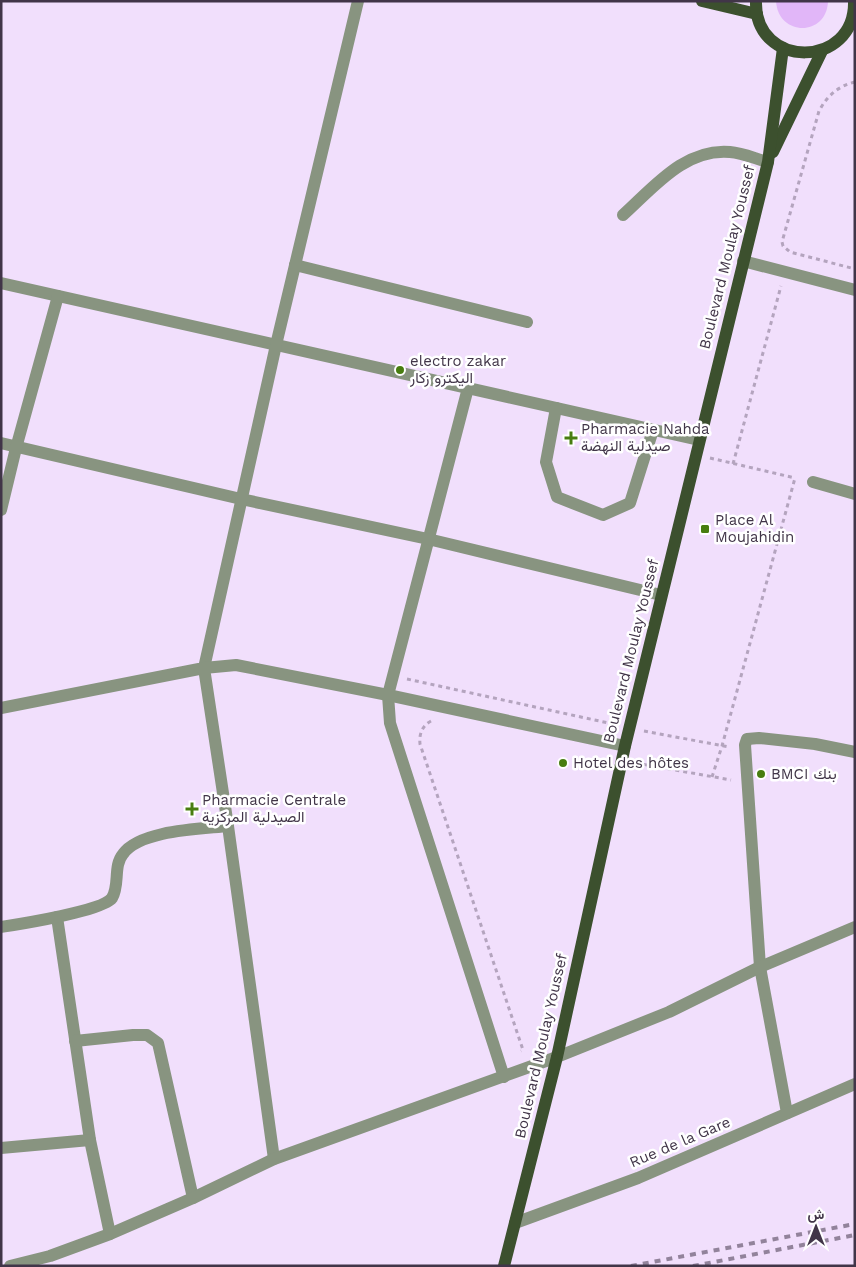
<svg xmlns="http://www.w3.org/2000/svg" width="856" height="1267" font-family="'Work Sans',Vazirmatn,sans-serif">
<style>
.green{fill:#e1b6f8}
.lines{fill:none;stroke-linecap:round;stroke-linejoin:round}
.path{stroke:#b4a4be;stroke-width:3;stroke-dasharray:4 4;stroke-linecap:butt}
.minor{stroke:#889480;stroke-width:12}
.major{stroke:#3c502e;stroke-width:12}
.rail{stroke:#92839b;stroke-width:4;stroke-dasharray:6 6;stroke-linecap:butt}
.poi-dot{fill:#487d10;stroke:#fff;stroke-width:2}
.labels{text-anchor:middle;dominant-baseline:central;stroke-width:5;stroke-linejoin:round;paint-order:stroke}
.street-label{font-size:15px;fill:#413548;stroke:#fff}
.poi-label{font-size:15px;fill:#413548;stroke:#fff;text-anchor:start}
</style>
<rect width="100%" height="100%" fill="#f1dffc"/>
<path class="green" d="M776 1H828C827 37 778 37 776 1Z"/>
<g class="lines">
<g class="path">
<path d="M855 82C838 86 827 96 819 111L782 242 783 246 790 252 855 269"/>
<path d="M710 458 795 478"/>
<path d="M733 464 781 286"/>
<path d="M407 679 613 724"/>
<path d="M431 721C422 726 419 734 420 744L523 1050 521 1051"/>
<path d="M644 731 729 747"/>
<path d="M636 763 731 780"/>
<path d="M712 777 722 746 795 478"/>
</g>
<g class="minor">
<path d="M623 215C654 187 685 148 730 152 743 153 756 159 768 162"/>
<path d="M743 261 855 290"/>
<path d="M295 265 527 322"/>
<path d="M1 283 699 440"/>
<path d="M468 388 388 695 390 723 504 1077"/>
<path d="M556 408 546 462 557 497 603 515 630 503 653 430"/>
<path d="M1 443 241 499 428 539 661 595"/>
<path d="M813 482 855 494"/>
<path d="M1 510 16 448 58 296"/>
<path d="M1 708 204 668 276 345 358 1"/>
<path d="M57 917 90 1140 110 1234"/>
<path d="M1 927C20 924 103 911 112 898 120 885 113 866 123 854 140 830 201 829 228 826"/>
<path d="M75 1041 133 1035H147L158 1043 193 1198"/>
<path d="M787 1113 760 967 745 745 747 739 759 738 815 744 855 752"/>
<path d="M1 1148 90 1140"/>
<path d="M274 1159 228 826 204 668 236 665 388 695 625 746"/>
<path d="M515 1223 638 1178 855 1084"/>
<path d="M10 1266 50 1256 110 1234 193 1198 274 1159 557 1057 669 1012 760 967 855 927"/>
</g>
<g class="major">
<path d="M702 1 757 14"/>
<path d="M756 1C754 70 856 69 854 1"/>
<path d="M773 152 822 51"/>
<path d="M504 1266 557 1057 625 746 768 162 783 48"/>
</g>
<g class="rail">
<path d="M631 1266 855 1224"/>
<path d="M693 1266 855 1235"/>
</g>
</g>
<g class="poi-dot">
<circle cx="400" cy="370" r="5"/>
<path d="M568.5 430.5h5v5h5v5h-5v5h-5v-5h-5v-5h5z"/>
<rect x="700" y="524" width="10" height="10" rx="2.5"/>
<circle cx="563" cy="763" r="5"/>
<circle cx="761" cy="774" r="5"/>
<path d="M189.5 801.5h5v5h5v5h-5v5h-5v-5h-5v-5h5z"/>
</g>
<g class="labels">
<g class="street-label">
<text transform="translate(727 257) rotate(-76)">Boulevard Moulay Youssef</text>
<text transform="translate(631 651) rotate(-76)">Boulevard Moulay Youssef</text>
<text transform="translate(541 1046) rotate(-77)">Boulevard Moulay Youssef</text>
<text transform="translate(680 1142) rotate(-23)">Rue de la Gare</text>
</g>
<g class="poi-label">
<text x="410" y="361">electro zakar<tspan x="410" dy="17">اليكترو زكار</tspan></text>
<text x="581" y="429">Pharmacie Nahda<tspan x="581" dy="17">صيدلية النهضة</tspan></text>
<text x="715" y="520">Place Al<tspan x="715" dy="17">Moujahidin</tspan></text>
<text x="573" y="763">Hotel des hôtes</text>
<text x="771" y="774">BMCI بنك</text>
<text x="202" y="800">Pharmacie Centrale<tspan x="202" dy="17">الصيدلية المركزية</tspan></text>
</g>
</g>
<rect width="856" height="1267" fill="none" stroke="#413548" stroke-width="5"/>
<g transform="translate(816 1227)" stroke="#ffffff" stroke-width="4" paint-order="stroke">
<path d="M0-4L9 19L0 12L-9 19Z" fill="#413548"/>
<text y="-8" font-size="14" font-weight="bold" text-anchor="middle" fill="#413548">ش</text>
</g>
</svg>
